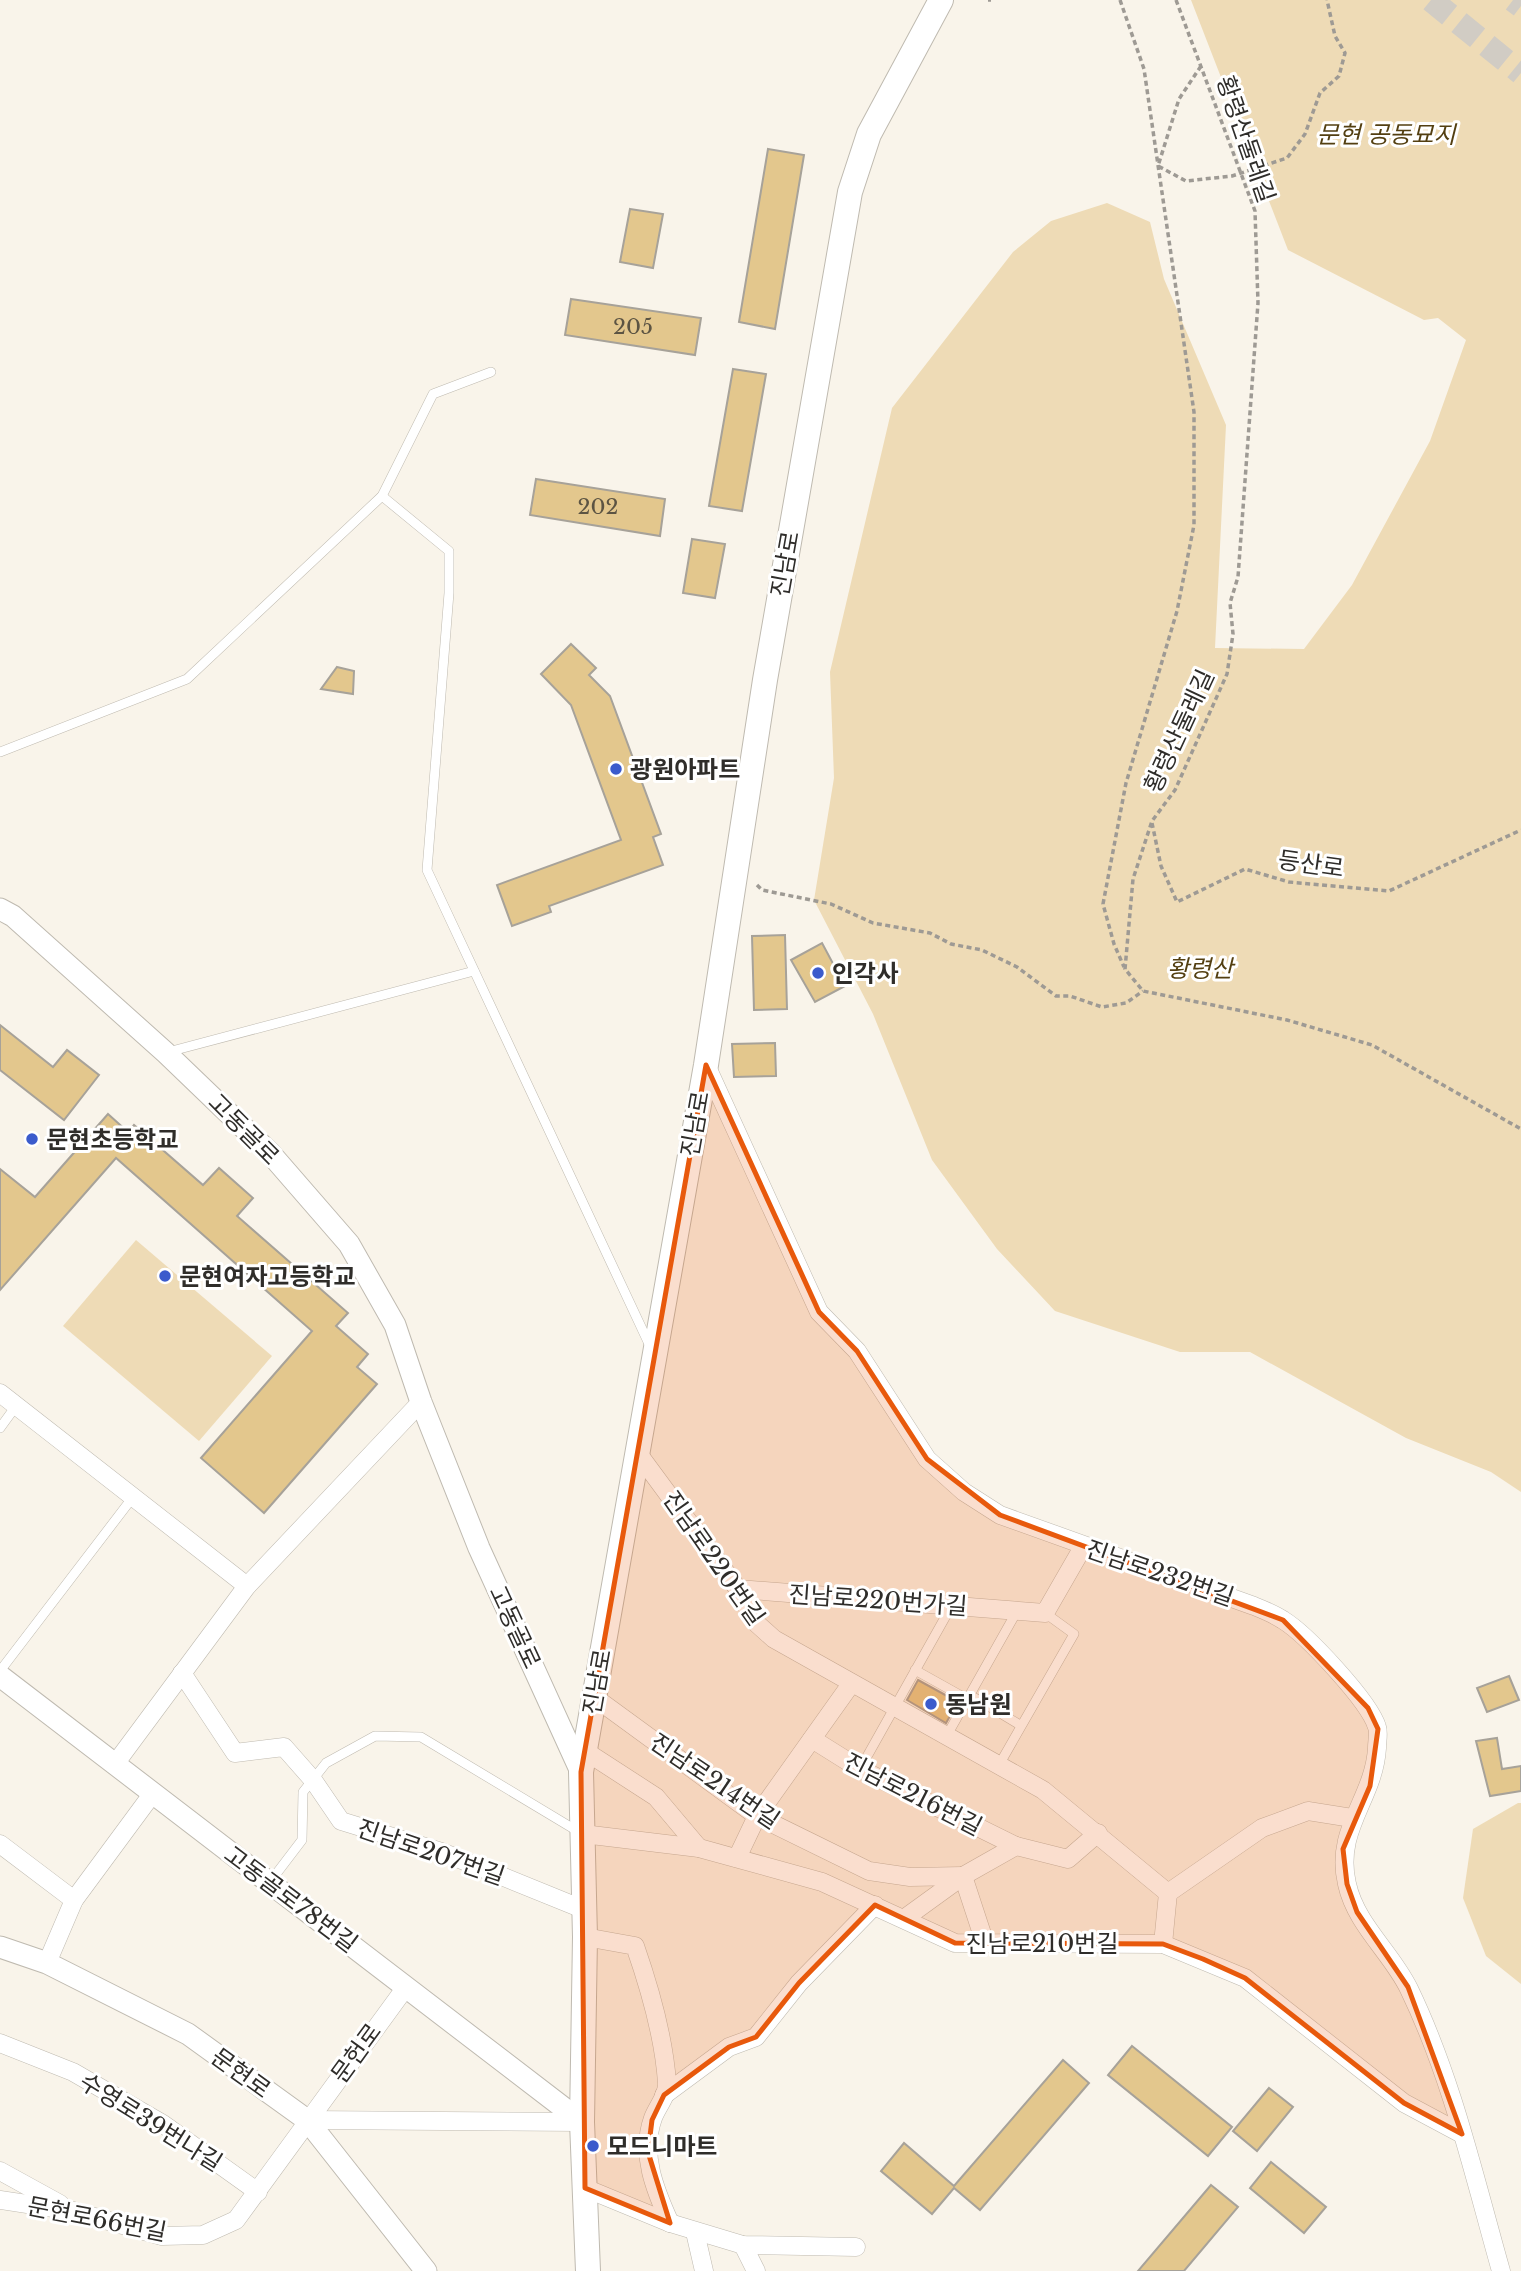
<svg xmlns="http://www.w3.org/2000/svg" width="1521" height="2271" font-family="'Libre Baskerville','Noto Sans KR',serif">
<style>
.green{fill:#eedbb6}
.building{fill:#e3c78d;stroke:#a7a299;stroke-width:2}
.lines{fill:none;stroke-linecap:round;stroke-linejoin:round}
.secondary-tunnel{stroke:#d1ccc4;stroke-width:24;stroke-dasharray:24 12;stroke-linecap:butt}
.service-casing{stroke:#bfbab0;stroke-width:10}
.minor-casing{stroke:#bfbab0;stroke-width:19}
.tertiary-casing{stroke:#bfbab0;stroke-width:23}
.secondary-casing{stroke:#bfbab0;stroke-width:26}
.path{stroke:#9e9a94;stroke-width:3.5;stroke-dasharray:5 3.5;stroke-linecap:butt}
.service{stroke:#fff;stroke-width:9}
.minor{stroke:#fff;stroke-width:18}
.tertiary{stroke:#fff;stroke-width:21}
.secondary{stroke:#fff;stroke-width:24}
.marked{fill:#e8590c;fill-opacity:0.2;stroke:#e8590c;stroke-width:5;stroke-linejoin:round}
.poi-dot{fill:#3b5bcc;stroke:#fff;stroke-width:2.5}
.labels{text-anchor:middle;dominant-baseline:central;stroke-width:6;stroke-linejoin:round;paint-order:stroke}
.number-label{font-size:21px;fill:#5c5443}
.park-label{font-size:24px;font-style:italic;fill:#533f11;stroke:#fff}
.street-label{font-size:24px;fill:#2f2d2a;stroke:#fff}
.poi-label{font-size:24px;font-weight:bold;fill:#2f2d2a;stroke:#fff;text-anchor:start}
</style>
<rect width="100%" height="100%" fill="#f9f4ea"/>
<g class="green">
<path d="M1191 0H1521V1492L1491 1472 1406 1438 1250 1352H1180L1055 1311 997 1249 932 1160 873 1014 814 900 834 778 830 672 892 408 1013 252 1051 221 1107 203 1150 222 1164 279 1226 425 1215 648 1304 649 1352 585 1430 441 1466 340 1438 318 1424 320 1288 250Z"/>
<path d="M136 1240 272 1356 199 1441 63 1326Z"/>
<path d="M1518 1803H1521V1984L1486 1956 1463 1898 1473 1829Z"/>
</g>
<g class="building">
<path d="M768 149 804 155 775 329 739 322Z"/>
<path d="M630 209 663 214 653 268 620 262Z"/>
<path d="M571 299 701 318 695 355 565 335Z"/>
<path d="M733 369 766 374 742 511 709 506Z"/>
<path d="M536 479 665 499 660 536 530 515Z"/>
<path d="M692 539 725 544 715 598 683 593Z"/>
<path d="M571 644 596 668 589 675 610 696 661 834 653 837 663 865 549 906 551 912 512 926 497 885 621 840 571 705 541 674Z"/>
<path d="M337 667 354 671 353 694 321 689Z"/>
<path d="M785 935 787 1009 754 1010 752 936Z"/>
<path d="M822 943 845 986 815 1002 791 960Z"/>
<path d="M0 1025 53 1067 67 1050 99 1075 64 1120 0 1070Z"/>
<path d="M775 1043 776 1076 734 1077 732 1044Z"/>
<path d="M108 1114 128 1132 134 1125 203 1185 219 1168 253 1198 237 1216 348 1313 336 1326 368 1354 357 1367 377 1384 264 1513 201 1458 312 1331 116 1158 0 1290V1169L35 1197Z"/>
<path d="M1509 1676 1519 1700 1487 1712 1477 1688Z"/>
<path d="M918 1680 958 1702 946 1723 907 1700Z"/>
<path d="M1497 1738 1502 1769 1521 1766V1791L1490 1796 1476 1741Z"/>
<path d="M1132 2046 1232 2127 1208 2156 1108 2075Z"/>
<path d="M1063 2060 1089 2083 980 2210 954 2188 932 2214 881 2171 904 2143 954 2186Z"/>
<path d="M1269 2088 1293 2107 1257 2151 1233 2131Z"/>
<path d="M1271 2162 1326 2207 1304 2233 1250 2188Z"/>
<path d="M1211 2185 1238 2207 1184 2271H1138Z"/>
</g>
<g class="lines">
<g class="secondary-tunnel">
<path d="M1431 0 1521 73"/>
<path d="M1513 0 1521 6"/>
</g>
<defs>
<g id="service">
<path d="M382 496 449 551V593L427 870 650 1346"/>
<path d="M0 752 187 679 382 496 433 394 491 372"/>
<path d="M168 1052 474 971"/>
<path d="M0 1428 16 1406"/>
<path d="M915 1670 967 1699"/>
<path d="M0 1671 133 1497"/>
<path d="M970 1695 1020 1725"/>
<path d="M946 1737 1017 1611"/>
<path d="M999 1765 1074 1634 1045 1613"/>
<path d="M860 1769 952 1605"/>
<path d="M270 1882 302 1840 303 1792 326 1763 375 1736 421 1737 579 1832"/>
</g>
<g id="minor">
<path d="M706 1065 819 1312 857 1351 927 1459 964 1492 1000 1515 1254 1606C1264 1610 1274 1614 1283 1620 1306 1634 1369 1701 1377 1727 1379 1733 1377 1741 1377 1748 1374 1799 1334 1829 1347 1884 1356 1925 1391 1952 1409 1989 1452 2078 1474 2176 1501 2271"/>
<path d="M0 1393 247 1586"/>
<path d="M637 1452 738 1589 755 1622 774 1639 1043 1790 1168 1893"/>
<path d="M738 1589 1045 1613 1083 1547"/>
<path d="M182 1673 235 1753 284 1747 313 1780 341 1821 442 1852 585 1910"/>
<path d="M594 1697 757 1816 869 1871 910 1877 963 1876"/>
<path d="M812 1739 860 1769 1016 1846 1068 1859 1098 1833"/>
<path d="M585 1751 656 1797 699 1848"/>
<path d="M115 1764 247 1586 421 1402"/>
<path d="M583 1834 699 1848 822 1882 955 1943 1163 1944 1245 1978 1404 2103 1462 2134"/>
<path d="M0 1844 74 1900"/>
<path d="M737 1858 757 1816 851 1684"/>
<path d="M963 1876 985 1943"/>
<path d="M1168 1893 1262 1828 1308 1811 1352 1818"/>
<path d="M905 1918 963 1876 1016 1846"/>
<path d="M585 1937 635 1946C650 1989 664 2037 667 2083 668 2095 657 2107 653 2118 640 2154 655 2190 670 2223"/>
<path d="M1163 1944 1168 1893"/>
<path d="M47 1963 74 1900 153 1793"/>
<path d="M0 2043 73 2072 163 2124 258 2192"/>
<path d="M664 2095 729 2047 756 2037 799 1983 875 1905"/>
<path d="M307 2120 582 2122"/>
<path d="M0 2171 60 2204"/>
<path d="M585 2188 670 2223 743 2245 856 2247"/>
<path d="M0 2200 73 2211 162 2236 203 2235 236 2220 406 1987"/>
<path d="M695 2232 704 2271"/>
<path d="M743 2245 756 2271"/>
</g>
<g id="tertiary">
<path d="M0 909 13 916 166 1053 270 1153 349 1244 395 1325 421 1402 479 1548 581 1772"/>
<path d="M0 1676 582 2122"/>
<path d="M0 1947 47 1963 188 2034 307 2120 426 2271"/>
</g>
<path id="secondary" d="M588 2271 582 2122 585 1937 581 1772 706 1065 765 680 850 192 869 134 941 0"/>
</defs>
<use href="#service" class="service-casing"/>
<use href="#minor" class="minor-casing"/>
<use href="#tertiary" class="tertiary-casing"/>
<use href="#secondary" class="secondary-casing"/>
<g class="path">
<path d="M988 0H991"/>
<path d="M1120 0 1144 69 1194 412V525L1177 611 1126 783 1103 904 1114 944 1124 967"/>
<path d="M1176 0 1255 211 1258 303 1238 577 1230 603 1233 634 1227 674 1175 790 1152 821 1133 879 1125 969 1143 991 1287 1020 1372 1045 1521 1129"/>
<path d="M1201 66 1179 99 1158 166 1186 181 1232 176 1287 158 1305 134 1320 93 1339 76 1345 53 1335 36 1327 0"/>
<path d="M1152 823 1161 866 1177 902 1245 869 1289 882 1389 891 1521 830"/>
<path d="M757 885 762 890 831 904 873 923 930 933 951 944 982 950 1017 967 1056 996H1070L1102 1007 1126 1003 1143 991"/>
</g>
<use href="#service" class="service"/>
<use href="#minor" class="minor"/>
<use href="#tertiary" class="tertiary"/>
<use href="#secondary" class="secondary"/>
</g>
<path class="marked" d="M706 1065 819 1312 857 1351 927 1459 1000 1515 1283 1620 1368 1708 1378 1729 1370 1786 1343 1849 1347 1884 1357 1912 1408 1987 1462 2134 1404 2103 1245 1978 1203 1959 1163 1944 955 1943 875 1905 799 1983 756 2037 729 2047 664 2095 652 2120 648 2152 670 2223 585 2188 581 1772Z"/>
<g class="poi-dot">
<circle cx="616" cy="769" r="7"/>
<circle cx="818" cy="973" r="7"/>
<circle cx="32" cy="1139" r="7"/>
<circle cx="165" cy="1276" r="7"/>
<circle cx="931" cy="1704" r="7"/>
<circle cx="593" cy="2146" r="7"/>
</g>
<g class="labels">
<g class="number-label">
<text x="633" y="327">205</text>
<text x="598" y="507">202</text>
</g>
<g class="park-label">
<text x="1386" y="134">문현 공동묘지</text>
<text x="1200" y="968">황령산</text>
</g>
<g class="street-label">
<text transform="translate(1246 139) rotate(71)">황령산둘레길</text>
<text transform="translate(785 564) rotate(-80)">진남로</text>
<text transform="translate(1179 731) rotate(-65)">황령산둘레길</text>
<text transform="translate(1311 864) rotate(8)">등산로</text>
<text transform="translate(695 1124) rotate(-80)">진남로</text>
<text transform="translate(244 1129) rotate(45)">고동골로</text>
<text transform="translate(714 1558) rotate(55)">진남로220번길</text>
<text transform="translate(1160 1573) rotate(19)">진남로232번길</text>
<text transform="translate(878 1600) rotate(4)">진남로220번가길</text>
<text transform="translate(515 1627) rotate(65)">고동골로</text>
<text transform="translate(597 1682) rotate(-80)">진남로</text>
<text transform="translate(715 1781) rotate(34)">진남로214번길</text>
<text transform="translate(913 1794) rotate(27)">진남로216번길</text>
<text transform="translate(431 1852) rotate(19)">진남로207번길</text>
<text transform="translate(291 1899) rotate(37)">고동골로78번길</text>
<text x="1042" y="1943">진남로210번길</text>
<text transform="translate(356 2053) rotate(-54)">문헌로</text>
<text transform="translate(241 2073) rotate(36)">문현로</text>
<text transform="translate(151 2122) rotate(32)">수영로39번나길</text>
<text transform="translate(97 2219) rotate(11)">문현로66번길</text>
</g>
<g class="poi-label">
<text x="630" y="769">광원아파트</text>
<text x="832" y="973">인각사</text>
<text x="46" y="1139">문현초등학교</text>
<text x="179" y="1276">문현여자고등학교</text>
<text x="945" y="1704">동남원</text>
<text x="607" y="2146">모드니마트</text>
</g>
</g>
</svg>
